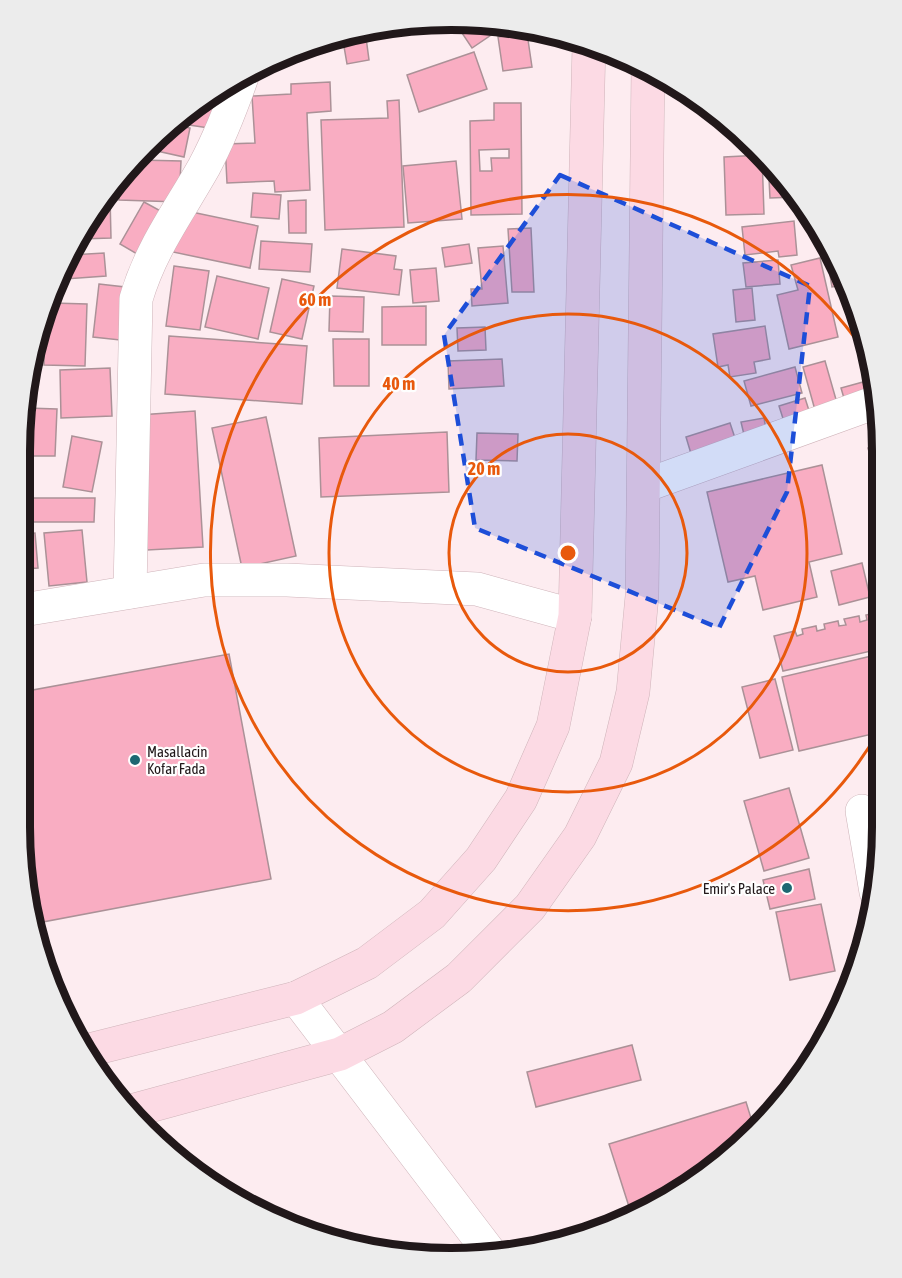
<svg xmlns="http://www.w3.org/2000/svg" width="902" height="1278" font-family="'Asap Condensed',sans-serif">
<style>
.building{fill:#f9adc2;stroke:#ab9197;stroke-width:1.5;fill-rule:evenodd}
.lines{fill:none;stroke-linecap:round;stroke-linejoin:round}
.minor-casing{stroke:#cfb4ba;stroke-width:34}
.secondary-casing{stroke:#cfb4ba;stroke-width:34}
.minor{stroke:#fff;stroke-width:33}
.secondary{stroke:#fcdae4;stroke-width:33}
.marked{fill:#1d4ed8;fill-opacity:0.2;stroke:#1d4ed8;stroke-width:4.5;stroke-dasharray:12 8;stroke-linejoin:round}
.ring{fill:none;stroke:#e8590c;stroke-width:3}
.poi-dot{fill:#1d6772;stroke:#fefefe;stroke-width:2}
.labels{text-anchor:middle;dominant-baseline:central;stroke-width:4.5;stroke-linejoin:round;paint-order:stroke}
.poi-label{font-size:15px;fill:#21181a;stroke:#fefefe;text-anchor:start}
.rim{fill:none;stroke:#21181a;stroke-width:8}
.centre{fill:#e8590c;stroke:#fefefe;stroke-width:3}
.ring-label{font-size:18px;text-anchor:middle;font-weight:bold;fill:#e8590c;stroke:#fefefe;stroke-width:4.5;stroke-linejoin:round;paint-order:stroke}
</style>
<rect width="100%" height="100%" fill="#fdecf0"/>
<g class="building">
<path d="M480 20 486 22 494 33 472 48 454 21Z"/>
<path d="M365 30 369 60 347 64 342 35Z"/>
<path d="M527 33 532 67 503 71 498 37Z"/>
<path d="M474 52 487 89 419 112 407 75Z"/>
<path d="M330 82 331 111 307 113 310 190 275 192 274 181 227 183 225 144 255 143 252 96 291 94V84Z"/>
<path d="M220 88 227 89 222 130 176 123V119L198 104 213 106 215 92Z"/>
<path d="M399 100 404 227 325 230 321 120 388 118 387 101Z"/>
<path d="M494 103H521L522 214 471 215 470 121 494 120ZM509 149V158H491L492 171H480L479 150Z"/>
<path d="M170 124 190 128 184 157 148 149Z"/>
<path d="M762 155 764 214 726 215 724 157Z"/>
<path d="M139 160 181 161 179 202 119 200V184Z"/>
<path d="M768 160 776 167 796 197 770 198Z"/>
<path d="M456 161 462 219 408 223 403 166Z"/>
<path d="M253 193 281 195 279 219 251 217Z"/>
<path d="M110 196 111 238 80 239V232Z"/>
<path d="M306 200V233H289L288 201Z"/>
<path d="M144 202 168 215 144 258 120 244Z"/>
<path d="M182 210 258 226 250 268 173 252Z"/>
<path d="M794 221 797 255 779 257 778 251 745 255 742 227Z"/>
<path d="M531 228 534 292H512L508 229Z"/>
<path d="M824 240 838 260 846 285 832 287Z"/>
<path d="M261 241 312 244 310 272 259 269Z"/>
<path d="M469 244 472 263 445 267 442 248Z"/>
<path d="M503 246 508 303 472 306 471 289H482L478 248Z"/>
<path d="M342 249 396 256 394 269 402 270 399 295 337 288Z"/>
<path d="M104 253 106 276 65 279 64 270 70 255Z"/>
<path d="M820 258 838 337 789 349 777 295 798 290 791 265Z"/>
<path d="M778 260 780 284 746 287 743 263Z"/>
<path d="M174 266 209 271 200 330 166 326Z"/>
<path d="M436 268 439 301 413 303 410 270Z"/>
<path d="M217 276 269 288 258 339 205 327Z"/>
<path d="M282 279 314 286 302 339 270 332Z"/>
<path d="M99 284 125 287 120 340 93 337Z"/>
<path d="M752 288 755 320 736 322 733 290Z"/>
<path d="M330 296 364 297 363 332 329 331Z"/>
<path d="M52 303 87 304 85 366 44 365 45 321Z"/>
<path d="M426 306V345H382V307Z"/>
<path d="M765 326 770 359 754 362 756 373 730 377 728 365 718 367 713 334Z"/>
<path d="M485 327 486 350 458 351 457 328Z"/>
<path d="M169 336 307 346 302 404 165 394Z"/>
<path d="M333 339H369V386H334Z"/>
<path d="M502 359 504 386 449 389 448 361Z"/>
<path d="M825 361 837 403 815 410 803 367Z"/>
<path d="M795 367 802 393 751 406 744 381Z"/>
<path d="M110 368 112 416 61 418 60 370Z"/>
<path d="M863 382 868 399 846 405 841 388Z"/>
<path d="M805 398 812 420 786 428 779 406Z"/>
<path d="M27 408 57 409 55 456H33V444H26Z"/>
<path d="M195 411 203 547 147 550 139 415Z"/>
<path d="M266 417 296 556 242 568 212 428Z"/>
<path d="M764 418 767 435 745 439 741 422Z"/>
<path d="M730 423 737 444 692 457 686 437Z"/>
<path d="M447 432 449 492 321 497 319 438Z"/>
<path d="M477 433 518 434 517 461 476 460Z"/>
<path d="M72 436 102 442 92 492 63 487Z"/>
<path d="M879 445V488L868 448Z"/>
<path d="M822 465 842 554 809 562 817 597 763 610 755 576 728 582 707 492Z"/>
<path d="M25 498H95L94 522H25Z"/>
<path d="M879 514 880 540H877L870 516Z"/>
<path d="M82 530 87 582 49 586 44 533Z"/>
<path d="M35 533 38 568 24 569 25 534Z"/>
<path d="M880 558V588L876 589 870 560Z"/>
<path d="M862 563 870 597 839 605 831 571Z"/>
<path d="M879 612 880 649 783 671 774 636 795 631 797 636 803 634 802 629 816 626 817 631 825 629 824 624 838 621 839 626 846 625 844 619 859 616 860 622 867 620 866 615Z"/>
<path d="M229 654 271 879 32 924 20 827 22 692Z"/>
<path d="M880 654 881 732 799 751 782 677Z"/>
<path d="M775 679 793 750 760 758 742 687Z"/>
<path d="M789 788 809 858 764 871 744 801Z"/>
<path d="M809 869 815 899 770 909 763 880Z"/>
<path d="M821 904 835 971 790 980 776 912Z"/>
<path d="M632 1045 641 1080 536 1107 527 1072Z"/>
<path d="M746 1102 755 1131 735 1152 632 1216 609 1144Z"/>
</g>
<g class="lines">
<defs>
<g id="minor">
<path d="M644 486 879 401"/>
<path d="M130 592 136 299C151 248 178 213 204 167 220 137 232 106 243 74"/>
<path d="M23 610 204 580H287L477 589 575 616"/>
<path d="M862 811 876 892"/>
<path d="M296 998 491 1254"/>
</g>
<g id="secondary">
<path d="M85 1051 296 998 367 963 432 914 481 859 521 799 553 726 575 616 589 44"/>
<path d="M131 1111 340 1054 393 1027 459 978 530 907 580 836 616 763 633 692 642 596 648 68"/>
</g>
</defs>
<use href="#minor" class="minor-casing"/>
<use href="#secondary" class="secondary-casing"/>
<use href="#minor" class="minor"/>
<use href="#secondary" class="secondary"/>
</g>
<path class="marked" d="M560 175 810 286 787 492 719 628 475 528 444 335Z"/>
<g class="ring">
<circle cx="568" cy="553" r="119"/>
<circle cx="568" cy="553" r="239"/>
<path d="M880 729A358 358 0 1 1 867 355"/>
</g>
<g class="poi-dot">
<circle cx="135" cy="760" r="6"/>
<circle cx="787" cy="888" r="6"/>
</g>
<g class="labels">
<g class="poi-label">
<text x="147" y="751">Masallacin<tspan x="147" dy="17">Kofar Fada</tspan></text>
<text x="775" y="888" text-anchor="end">Emir's Palace</text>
</g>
</g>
<path d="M0 0H902V1278H0ZM451 30H451A421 421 0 0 1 872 451V827A421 421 0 0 1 451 1248H451A421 421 0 0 1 30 827V451A421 421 0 0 1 451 30Z" fill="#ececec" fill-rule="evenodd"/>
<path class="rim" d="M451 30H451A421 421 0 0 1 872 451V827A421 421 0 0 1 451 1248H451A421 421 0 0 1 30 827V451A421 421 0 0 1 451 30Z"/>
<circle cx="568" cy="553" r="9" class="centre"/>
<g class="ring-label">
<text x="315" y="306">60 m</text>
<text x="399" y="390">40 m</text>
<text x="484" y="475">20 m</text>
</g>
</svg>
